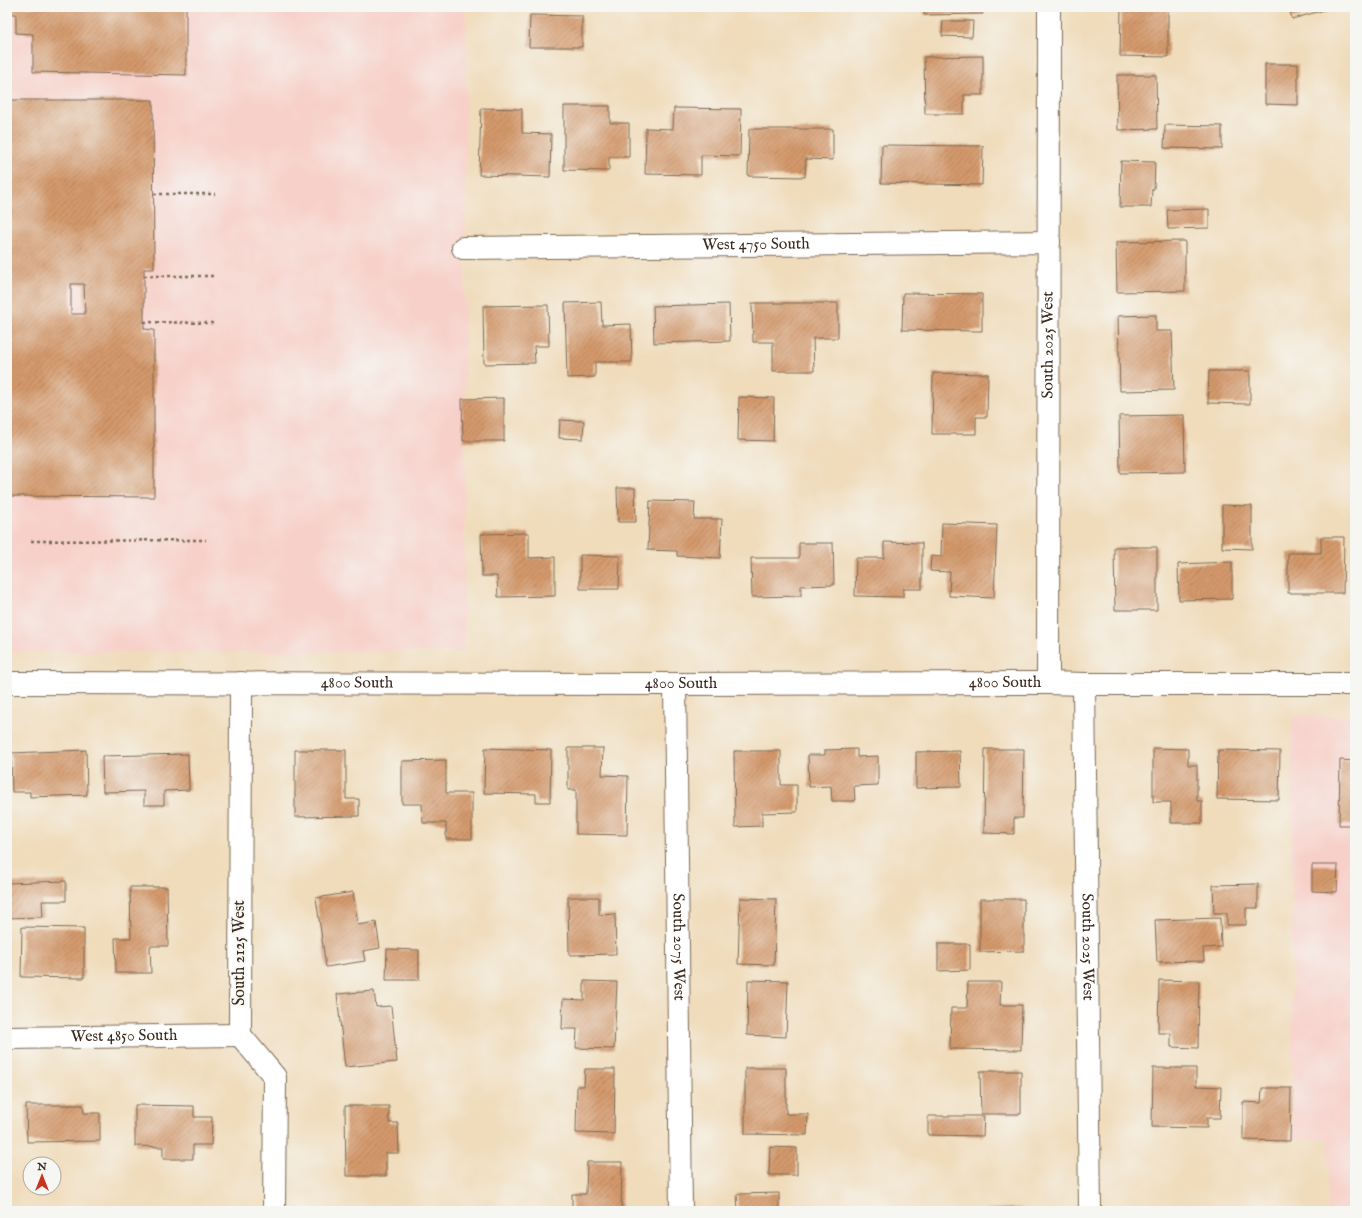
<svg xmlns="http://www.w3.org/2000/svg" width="1362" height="1218" font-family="'IM FELL English',serif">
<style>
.built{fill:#f7d0c9}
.building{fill:url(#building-hatch);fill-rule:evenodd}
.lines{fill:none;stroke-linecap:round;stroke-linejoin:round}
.street-casing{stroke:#7a6855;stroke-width:24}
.secondary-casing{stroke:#7a6855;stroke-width:24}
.path{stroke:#7a6855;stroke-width:2.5;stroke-dasharray:3 3;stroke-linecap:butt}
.street{stroke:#fff;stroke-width:22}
.secondary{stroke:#fff;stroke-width:22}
.labels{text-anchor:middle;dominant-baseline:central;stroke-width:3.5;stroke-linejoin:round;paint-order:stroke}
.street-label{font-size:16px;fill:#3b2a1e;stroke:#f6f6f2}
</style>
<defs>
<pattern id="building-hatch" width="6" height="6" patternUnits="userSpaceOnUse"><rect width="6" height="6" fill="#d4996c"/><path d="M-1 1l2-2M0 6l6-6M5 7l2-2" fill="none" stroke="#ad7d58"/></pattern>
</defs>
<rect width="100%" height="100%" fill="#f6f6f2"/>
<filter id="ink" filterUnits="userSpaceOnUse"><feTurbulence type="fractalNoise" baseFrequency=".025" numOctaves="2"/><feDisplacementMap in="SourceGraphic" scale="8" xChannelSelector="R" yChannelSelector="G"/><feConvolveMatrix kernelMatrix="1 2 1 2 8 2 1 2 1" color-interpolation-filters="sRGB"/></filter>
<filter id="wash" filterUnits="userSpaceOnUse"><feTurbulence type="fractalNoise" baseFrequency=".012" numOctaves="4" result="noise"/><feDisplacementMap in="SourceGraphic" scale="16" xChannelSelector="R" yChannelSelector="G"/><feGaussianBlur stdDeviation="0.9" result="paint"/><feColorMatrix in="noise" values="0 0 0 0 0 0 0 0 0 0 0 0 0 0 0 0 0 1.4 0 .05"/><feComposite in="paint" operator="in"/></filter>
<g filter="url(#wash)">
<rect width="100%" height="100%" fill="#f0dcbb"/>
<g class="built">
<path d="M7 7H466L464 652H7Z"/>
<path d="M1292 716H1355V1211H1328V1139L1292 1138Z"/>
</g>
<g id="blocks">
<g class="building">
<path d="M7 7H186V75L33 72V34L16 33V14H7Z"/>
<path d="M924 7H982L983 14 924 15Z"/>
<path d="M1121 7H1168V57L1120 56Z"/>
<path d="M1289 7H1327L1328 9 1292 19Z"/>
<path d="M530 15 582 16V47H529Z"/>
<path d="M943 21H973L972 37 942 36Z"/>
<path d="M983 56V95H964V114H925L924 57Z"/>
<path d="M1265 64H1298V105L1265 104Z"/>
<path d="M1117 75H1156L1157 129 1118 130Z"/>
<path d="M7 100H153L154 269H144V329L154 330V497L7 496ZM71 284H84L85 314H71Z"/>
<path d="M564 106H610V123H629V157H609V171L564 170Z"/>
<path d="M481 108 522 109V133L551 134 550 177 479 175Z"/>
<path d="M674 108 741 109 740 156 701 155V175L645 174 646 128 673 129Z"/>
<path d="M1165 125 1222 126V149L1164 148Z"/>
<path d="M749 129H833V160L806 159 805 177 748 176Z"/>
<path d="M882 145 983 146 982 185 881 183Z"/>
<path d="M1121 161 1155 162 1154 189H1152L1151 207H1120Z"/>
<path d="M1209 209V228L1168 229 1167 210Z"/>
<path d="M1185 241V291L1117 292 1116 242Z"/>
<path d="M903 293 982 294V331L902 330Z"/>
<path d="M601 302 602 325 631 324 632 362H595V377L567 378 565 303Z"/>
<path d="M752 303H838V338H813L814 371H773V342H753Z"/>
<path d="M729 304 730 341 654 343 653 306Z"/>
<path d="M548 305 549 346H534L535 363 484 364 483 306Z"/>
<path d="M1156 315V331H1172L1174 390 1120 391 1118 316Z"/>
<path d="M1209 371H1250V404L1208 403Z"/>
<path d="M933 373 988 374 987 417H976V434H932Z"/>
<path d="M739 397 774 398 773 441 738 440Z"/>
<path d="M504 398V441H463L462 399Z"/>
<path d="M1184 415 1185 472 1120 473 1119 416Z"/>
<path d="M560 420 584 421 583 439 559 438Z"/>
<path d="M617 488H635L636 522H618Z"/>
<path d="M650 501 695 502 694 519H722L720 558 677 556V551L648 550Z"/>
<path d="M1222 505 1252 506V549L1222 548Z"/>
<path d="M942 523 997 525 994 598 949 596 950 572 930 571 931 556 941 557Z"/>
<path d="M529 533V558L555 557V596L498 597 497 576H482L481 534Z"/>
<path d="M1321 537H1344L1343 593H1288V553H1321Z"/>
<path d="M884 542 922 543V589H903V597L855 596 856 558H884Z"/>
<path d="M799 543H833L834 585 801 586V596L752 597 751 558H799Z"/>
<path d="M1114 547H1157V610H1115Z"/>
<path d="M580 555 620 556 619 589H580Z"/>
<path d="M1232 562V599L1179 600 1178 564Z"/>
<path d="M485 748 551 750 550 802H536V794L484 793Z"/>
<path d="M568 748H603L602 775 628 776 627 835 576 834V790H568Z"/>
<path d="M1153 748 1188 749V765H1197V801H1202V823H1171V802H1153Z"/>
<path d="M857 749V757L878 756V785L854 786 855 801H832L831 786 809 787 808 755H825V750Z"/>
<path d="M985 749H1024L1023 818H1014V834L984 833Z"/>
<path d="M86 750 87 795 30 797V792H12L11 753Z"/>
<path d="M295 750H346V799H359V816L295 817Z"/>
<path d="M1218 750 1280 751 1279 800 1217 799Z"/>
<path d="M734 751H781V785H797V812L762 813V826L735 827Z"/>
<path d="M960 751 961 787 916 788V752Z"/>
<path d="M188 754 189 790 164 791V805H144V791L103 792 102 756Z"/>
<path d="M446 760V793H472V839H446V823H423L422 804H402V761Z"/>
<path d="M1340 760 1355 761V825H1339Z"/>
<path d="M1312 865H1338L1337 892 1312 891Z"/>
<path d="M66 881V901H42L43 917 7 918V883Z"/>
<path d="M1258 884V908H1246V925H1227V913H1214L1213 885Z"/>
<path d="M130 887H167L168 946H150L151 973H116L115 938H131Z"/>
<path d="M353 892 358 925 376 922 380 948 363 951 365 961 326 967 316 898Z"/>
<path d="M568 897H599V915L615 914 616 954 569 955Z"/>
<path d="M740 898 776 899 774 965 738 964Z"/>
<path d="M980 899H1024V951L980 952Z"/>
<path d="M1220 918 1221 947 1203 948 1204 961 1157 962 1155 920Z"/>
<path d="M22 927 84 928V978L21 977Z"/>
<path d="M938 944H970V970L938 971Z"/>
<path d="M387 949 419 950V980H386Z"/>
<path d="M748 980 788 981 786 1037 747 1035Z"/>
<path d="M1159 980 1199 981 1198 1048 1171 1047V1033H1158Z"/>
<path d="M584 981 617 982 614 1049 576 1048 577 1029H562L563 999 584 1000Z"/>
<path d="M968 982H1001L1000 1005H1022L1021 1050 950 1049 951 1008H967Z"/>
<path d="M374 991 376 1007 391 1006 397 1062 345 1067 337 994Z"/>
<path d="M745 1068H786V1114H808L807 1135 745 1134Z"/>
<path d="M1153 1068H1196V1086L1221 1087 1220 1118H1207V1128L1152 1127Z"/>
<path d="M585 1069H615L614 1134 576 1133 577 1086H584Z"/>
<path d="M980 1071H1021V1114H981Z"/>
<path d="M1262 1088H1291L1290 1141 1243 1140V1102L1261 1103Z"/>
<path d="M26 1105H83L84 1113H100V1141L27 1142Z"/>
<path d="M135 1105 194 1106V1117H212L211 1145H193V1159H163V1147L135 1146Z"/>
<path d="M345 1106H389V1123H398L399 1153H386V1176H346Z"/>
<path d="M928 1116H984L983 1136 928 1135Z"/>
<path d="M770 1147 797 1148V1175H769Z"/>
<path d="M587 1162H622L621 1211H572V1194H586Z"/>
<path d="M779 1193V1211H738L737 1194Z"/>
<path d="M1022 1208V1211H987V1209Z"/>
</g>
</g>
</g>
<g filter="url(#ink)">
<use href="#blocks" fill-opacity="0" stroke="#7a6855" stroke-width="1"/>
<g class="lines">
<defs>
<g id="street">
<path id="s1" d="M463 248 1049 242"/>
<path d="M241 683 240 1035 275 1077 274 1211"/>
<path id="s2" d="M1048 683 1049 7"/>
<path id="s3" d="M675 684 681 1211"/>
<path id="s4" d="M1084 684 1090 1211"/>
<path id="s5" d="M7 1038 240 1035"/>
</g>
<g id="secondary">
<path id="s6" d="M7 683 675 684 1048 683 1084 684H1355"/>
</g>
</defs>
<use href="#street" class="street-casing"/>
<use href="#secondary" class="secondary-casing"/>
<g class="path">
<path d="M154 194H215"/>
<path d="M144 276H215"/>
<path d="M144 322 215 323"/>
<path d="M31 541 206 540"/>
</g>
<use href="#street" class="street"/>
<use href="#secondary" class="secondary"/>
</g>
</g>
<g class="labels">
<g class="street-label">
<text stroke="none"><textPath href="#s1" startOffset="293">West 4750 South</textPath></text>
<text stroke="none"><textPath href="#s2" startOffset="338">South 2025 West</textPath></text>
<text stroke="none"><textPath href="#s6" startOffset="350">4800 South</textPath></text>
<text stroke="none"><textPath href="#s6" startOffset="998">4800 South</textPath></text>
<text stroke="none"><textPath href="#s6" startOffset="674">4800 South</textPath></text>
<text stroke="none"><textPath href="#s3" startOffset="263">South 2075 West</textPath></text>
<text stroke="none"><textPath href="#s4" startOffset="263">South 2025 West</textPath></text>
<text transform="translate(240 953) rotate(-90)">South 2125 West</text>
<text stroke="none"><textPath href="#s5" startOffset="117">West 4850 South</textPath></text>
</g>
</g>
<rect width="1362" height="1218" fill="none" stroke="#f6f6f2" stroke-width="24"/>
<g transform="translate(42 1176)"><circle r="19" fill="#f6f6f2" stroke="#aba49d"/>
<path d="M0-3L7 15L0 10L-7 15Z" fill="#c8321e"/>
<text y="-6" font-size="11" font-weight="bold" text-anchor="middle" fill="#3b2a1e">N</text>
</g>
</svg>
